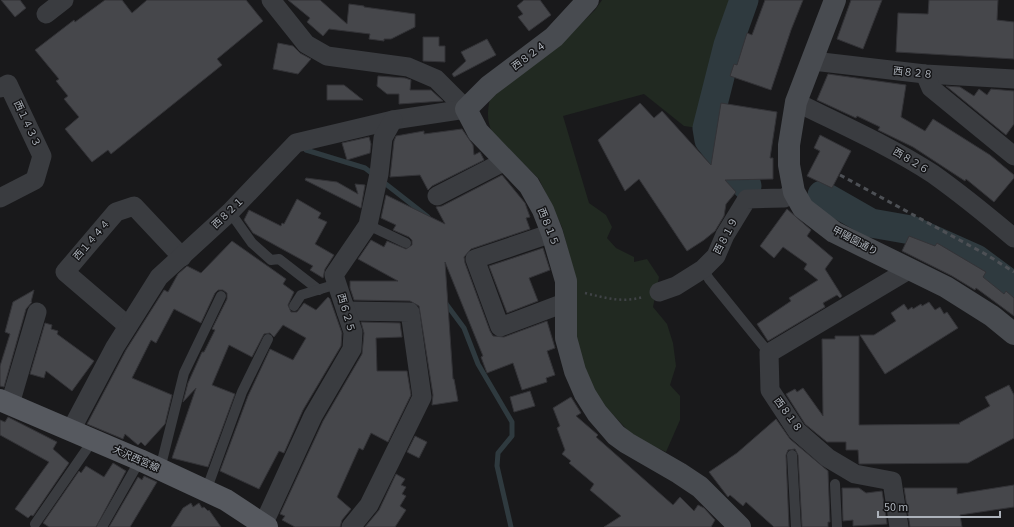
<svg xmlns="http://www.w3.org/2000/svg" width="1014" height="527" font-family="'Source Sans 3','Noto Sans JP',sans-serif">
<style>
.green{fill:#212921}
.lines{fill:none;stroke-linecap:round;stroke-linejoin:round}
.stream{stroke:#2f3a3f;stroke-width:5}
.river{stroke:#2f3a3f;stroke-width:29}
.building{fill:#46474b;stroke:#333337}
.path{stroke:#404347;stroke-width:2.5;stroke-dasharray:2 3;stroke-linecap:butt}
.lane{stroke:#3a3c40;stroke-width:10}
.street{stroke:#3a3c40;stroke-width:19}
.secondary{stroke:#484b50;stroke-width:22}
.primary{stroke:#56595f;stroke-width:22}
.rail{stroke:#4d5055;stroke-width:3;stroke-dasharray:5 4;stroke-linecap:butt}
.labels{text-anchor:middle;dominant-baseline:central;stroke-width:3;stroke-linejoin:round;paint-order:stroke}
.street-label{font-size:10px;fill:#acb2ba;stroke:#141416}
</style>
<rect width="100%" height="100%" fill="#19191b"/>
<path class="green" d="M602 0H748L719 96 712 130 684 126 644 94 563 116 589 203 606 215 612 227 607 238 616 248 634 257V262L647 259 659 277 653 307 667 324 673 343 676 366 670 385 680 396V420L666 452 634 437 602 403 588 379 577 353 568 250 562 227 539 179 492 132C487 121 487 112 490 99L565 39 595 10Z"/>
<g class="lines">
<g class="stream">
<path d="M306 150 365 168 374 175"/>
<path d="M382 181 428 217"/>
<path d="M444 301 464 328 478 364 512 422V436L498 453 497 466 511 527"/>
</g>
<g class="river">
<path d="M744 0 728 45 707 128 709 140 747 186"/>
<path d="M822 195 871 223 911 230 976 259 1014 287"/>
</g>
</g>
<g class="building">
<path d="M1 0H20L26 8 15 17Z"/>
<path d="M105 0H122L132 13 147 0H246L263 21 217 59 222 65 111 154 108 150 92 162 65 129 79 117 64 99 68 96 56 81 59 79 35 50 74 20 75 22Z"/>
<path d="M288 0H320L347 24 349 4 364 6V7L415 14V27L391 39H384V41L369 39 370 34 329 29 323 36 307 22 310 18Z"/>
<path d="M524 0H540L551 15 529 31 518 17 523 14 517 6Z"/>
<path d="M765 0H803L791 30 771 90 730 76 734 64 737 65 747 33 752 35Z"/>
<path d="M851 0H882L863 49 837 39Z"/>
<path d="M929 0H998L997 20 1014 22V59L896 52 898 13 928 14Z"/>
<path d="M423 37H439V46H445V62L423 61Z"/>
<path d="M487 39 496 55 454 77 452 74 466 61 461 52Z"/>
<path d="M278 43 293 46 300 53 311 59 298 74 273 69Z"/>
<path d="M828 74 906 85 901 117 925 131 933 119 990 155 1014 175V178L994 202 966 179 965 181 913 147 878 130 880 127 857 116 856 118 817 100Z"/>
<path d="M378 76 405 78 411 80 410 90H431L443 101 399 104V94H387L377 86Z"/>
<path d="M327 85H344L363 100H327Z"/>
<path d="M946 86 960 87 974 96 979 89 987 95 991 89 1014 91V124L1006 135Z"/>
<path d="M640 103 654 118 662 111 711 165 721 103 777 112 770 158H773V179L725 180 736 192 726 204 724 216 715 231 704 240 687 251 639 179 625 191 598 140Z"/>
<path d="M462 129 473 145 474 155 480 152 484 160 432 186 428 190 420 175 390 177 394 141 396 136 424 131V134Z"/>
<path d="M820 135 851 151 832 188 807 176 820 151 814 148Z"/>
<path d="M369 137 371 144 370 153 347 160 342 143Z"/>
<path d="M502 175 525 203 530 217 526 218 530 229 471 249 464 257 465 263 490 331 493 336 504 337 547 321 555 348 547 351 555 375 546 378 547 382 522 390 513 363 487 373 481 357 483 356 445 262 453 379H454L458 401 432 405 433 395 419 306 410 301 354 300 350 288V281H398L358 259 371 240 384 247 387 241 406 249 412 245V240L409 237 393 230 396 225 381 218 386 195 445 224 436 207 442 206Z"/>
<path d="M306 178 337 182 358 194 355 184 365 185 361 208 305 180Z"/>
<path d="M297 199 321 213 318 218 327 222 315 244 334 255 325 269 323 278 310 270 313 266 253 233 244 220 249 210 281 226 282 223 284 224Z"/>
<path d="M787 209 811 230 807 236 833 258 825 269 842 296 840 298 837 295 823 303 825 307 768 341 757 324 791 301 789 298 818 280 804 269 807 264 783 247 774 258 760 246Z"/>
<path d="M909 236 935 246 937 243 986 272 983 277 1004 294 1006 291 1014 298V316L976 288 975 290 952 276 902 251Z"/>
<path d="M232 241 286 279 283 284 294 292 288 305 291 312H297L304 303 316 310 328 297 330 299 342 333 341 346 303 410 284 453 279 451 259 489 220 471 248 396 270 349 293 360 306 338 283 325 274 337 270 333 264 334 252 357 229 345 212 385 235 394 208 467 172 458 196 388 183 402 188 383 202 352H204L215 330 212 329 227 299V293L223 290H218L215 293 201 323 174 309 156 343 151 340 132 378 172 395 165 424 145 446 141 442 138 445 125 434 123 439 87 424 126 350 164 290 168 292 178 274 187 266 201 273Z"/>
<path d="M543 248 550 270 529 278 538 301 507 313 489 266Z"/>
<path d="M34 290 31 302H32L26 309 4 387 0 386V366L10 334 5 332 13 302Z"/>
<path d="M929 302 935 310 940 307 944 314 947 312 958 328 885 374 860 335H874L896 321 891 313 904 304 908 310 912 307 913 309 921 304 922 306Z"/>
<path d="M361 322 400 323 402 337 376 338 377 371H407L411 395 388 442 371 433 363 450 359 448 337 497 351 509 342 520 340 527H295L282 520 285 516 280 514 323 421 362 354 364 333Z"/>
<path d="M45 323 52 325 51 329 58 331 57 334 94 361 72 391 46 371 44 378 30 374Z"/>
<path d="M835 336H859V425L960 424 959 423 990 406 985 397 1009 385 1014 395V438L968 463 859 464 858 450H846V442H827L805 424 786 394 795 389 797 392 803 388 823 416 822 339H835Z"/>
<path d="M530 391 535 406 514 412 510 397Z"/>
<path d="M571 397 581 413 576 416 598 435 596 437 673 505 680 497 694 511 698 505 704 508 715 520 711 527H604L621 516 590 490 594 484 569 463 571 461 562 454 565 450 557 428 560 426 553 408Z"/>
<path d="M8 417 57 442 53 449 69 463 33 516 31 515 28 518 15 509 49 462 0 435V420L5 422Z"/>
<path d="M776 419 790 439 828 471 830 522H828V527H802L798 455 795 449 788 450 786 455 789 527H774L746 502 743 506 730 495 728 497 709 472 737 453Z"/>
<path d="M415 436 427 442 419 458 407 452Z"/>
<path d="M113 463 126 471 96 527H49L43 523 79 471 81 473 86 466 104 477Z"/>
<path d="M396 474 405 479 401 485 406 487 402 494 406 496 400 506 406 510 395 527H365L379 510Z"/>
<path d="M144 476 157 482 130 527H109L138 477 142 480Z"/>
<path d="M1014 485V507L960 515 962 527H910L904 488H957V494Z"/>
<path d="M842 488H859L866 493 882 491 887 524 853 526V520L843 521Z"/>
<path d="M191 503 193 507 199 503 202 508 204 507 208 511 209 510 221 527H171L183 508Z"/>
</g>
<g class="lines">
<path class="path" d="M585 293C606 298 622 303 643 297"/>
<g class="lane">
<path d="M230 212 252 243 271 260 279 259 319 290"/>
<path d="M368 225 406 243"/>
<path d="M703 269 709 279 769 353"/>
<path d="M294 306 301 295 337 284"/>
<path d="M792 455 796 527"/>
<path d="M160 469 184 373 221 296"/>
<path d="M835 484 837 527"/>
<path d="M206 491 242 392 268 339"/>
<path d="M35 524 93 440"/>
<path d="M102 527 140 460"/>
</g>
<g class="street">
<path d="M271 0 306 44 327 56 408 67 436 79 466 109"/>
<path d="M46 14 64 0"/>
<path d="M813 61 925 74 1014 79"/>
<path d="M925 74 931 88 1014 156"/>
<path d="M0 88 8 84 42 156 35 180 0 198"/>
<path d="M796 102C842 125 890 146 933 174 961 194 988 216 1014 238"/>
<path d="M437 196 505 161"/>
<path d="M552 233 475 259 500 327 567 302"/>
<path d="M659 292 676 286 703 269 716 256 725 235 747 199 784 198 794 192"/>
<path d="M346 311 410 312 422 397 369 505 351 527"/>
<path d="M128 326 65 272 116 212 134 206 182 257"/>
<path d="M10 404 37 312"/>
<path d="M71 430 115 347 159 277 230 212 296 143 393 120 466 109"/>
<path d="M263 525 313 416 352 349 353 332 334 275 368 225 379 174 383 138 393 120"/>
<path d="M899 527 892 481 855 474 828 458 797 431 770 390 769 353 910 269"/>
</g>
<g class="secondary">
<path d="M588 0 554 37 489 86 466 109 478 132 529 185 543 210 552 233 566 281V338L575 371 585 394 597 413 616 435 627 443 679 473 700 487 740 527"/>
<path d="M835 0 796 102 789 145V165L794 192 803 208 834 232 946 287 992 316 1014 334"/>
</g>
<path class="primary" d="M0 400 140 460 226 500 267 527"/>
<path class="rail" d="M840 175 987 255 1014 272"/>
</g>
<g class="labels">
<g class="street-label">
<text transform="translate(529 56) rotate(-37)">西８２４</text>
<text transform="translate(913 73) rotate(6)">西８２８</text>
<text transform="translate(27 124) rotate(65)">西１４３３</text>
<text transform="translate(911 161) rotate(31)">西８２６</text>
<text transform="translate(228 213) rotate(-44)">西８２１</text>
<text transform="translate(548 227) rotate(68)">西８１５</text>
<text transform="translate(726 236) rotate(-62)">西８１９</text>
<text transform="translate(92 240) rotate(-49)">西１４４４</text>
<text transform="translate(855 241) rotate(28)">甲陽園通り</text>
<text transform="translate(346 313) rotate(74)">西６２５</text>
<text transform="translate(788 415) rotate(54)">西８１８</text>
<text transform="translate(136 459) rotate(24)">大沢西宮線</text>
</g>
</g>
<path d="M878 511v6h122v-6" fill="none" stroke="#acb2ba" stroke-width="2"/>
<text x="884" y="511" font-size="12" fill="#acb2ba" stroke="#141416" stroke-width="3" paint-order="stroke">50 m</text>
</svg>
